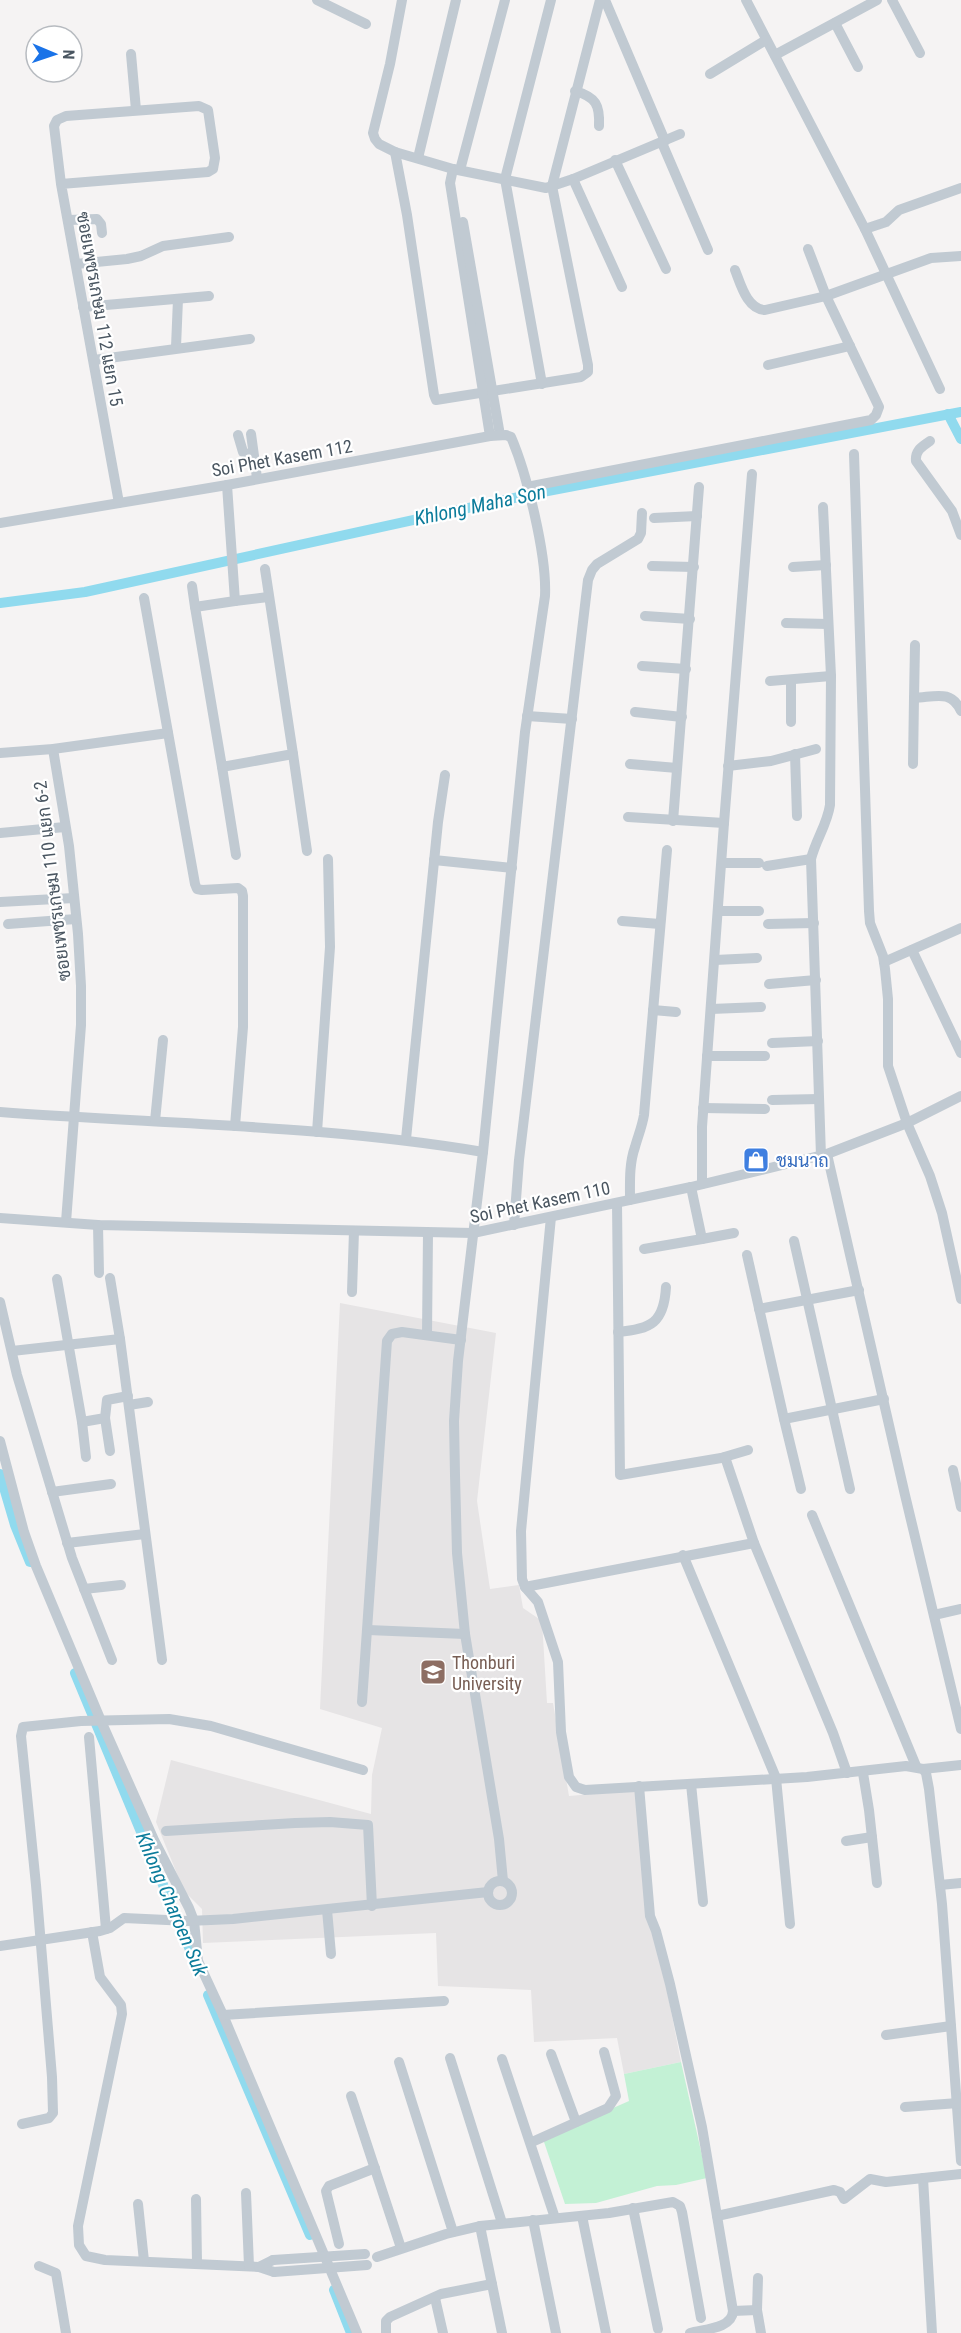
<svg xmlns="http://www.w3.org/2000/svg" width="961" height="2333" font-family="'Roboto Condensed',Sarabun,sans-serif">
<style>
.education{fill:#e6e4e5}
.green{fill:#c3f1d5}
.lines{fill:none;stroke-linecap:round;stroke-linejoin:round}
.canal{stroke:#90daee;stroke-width:10}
.minor{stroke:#c1cad2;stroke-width:10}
.minor-bridge{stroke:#c1cad2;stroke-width:10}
.labels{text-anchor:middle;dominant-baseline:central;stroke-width:4.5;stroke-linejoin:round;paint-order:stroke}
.street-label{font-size:18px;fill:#4a5661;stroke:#fff}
.shop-label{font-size:18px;fill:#366cbe;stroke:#fff;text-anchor:start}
.education-label{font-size:18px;fill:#785e54;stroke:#fff;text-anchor:start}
.water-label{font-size:20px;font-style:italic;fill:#0c7c9b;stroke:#fff}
</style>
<rect width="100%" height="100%" fill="#f5f3f3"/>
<path class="education" d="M340 1303 496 1333 477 1501 490 1589 519 1585 523 1608 542 1621 547 1703H553L569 1796 637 1790 650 1921 666 1985 681 2062 624 2074 617 2038 534 2042 531 1990 438 1986 436 1933 203 1943 202 1909 184 1891 156 1822 171 1760 371 1814 372 1775 382 1728 320 1709Z"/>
<path class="green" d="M681 2062 707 2178 676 2185 657 2186 596 2203 565 2204 543 2139 629 2101 624 2074Z"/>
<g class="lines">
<g class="canal">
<path d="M948 414 961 439"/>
<path d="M0 603 85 592 532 494 961 412"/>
<path d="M0 1474 15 1525 30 1562"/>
<path d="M75 1673 198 1969"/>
<path d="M208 1995 310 2235"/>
<path d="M334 2290 351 2333"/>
</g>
<g class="minor">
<path d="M317 0 366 24"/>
<path d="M402 0 390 64 373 133 375 139 379 144 395 152 453 169 546 188 573 179 680 134"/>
<path d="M605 0 665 141"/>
<path d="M746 0 865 229 940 389"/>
<path d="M892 0 920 53"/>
<path d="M835 23 858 67"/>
<path d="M131 54 136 110"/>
<path d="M775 55 877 0"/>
<path d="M710 74 766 40"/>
<path d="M575 91C596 97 600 105 599 126"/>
<path d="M662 143 708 250"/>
<path d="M395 152 407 215 434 395 436 400 581 377 588 372V365L552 186 600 0"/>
<path d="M418 158 456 0"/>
<path d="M615 160 666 269"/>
<path d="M453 169 450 183 490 436"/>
<path d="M460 170 505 0"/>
<path d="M573 179 622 287"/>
<path d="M61 184 208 172 213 169 215 158 208 110 199 106 66 116 57 120 54 126 61 184 119 503"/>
<path d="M69 220 97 219 101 224 102 233"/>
<path d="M463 222 500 435"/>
<path d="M865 229 886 222 899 210 961 188"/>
<path d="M76 264 127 259 141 256 163 246 229 237"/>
<path d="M735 270C741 285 747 309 765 310L826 296 931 258 961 256"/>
<path d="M83 307 209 296"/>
<path d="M176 347 178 299"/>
<path d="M94 360 250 339"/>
<path d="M768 365 850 346"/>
<path d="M542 384 505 179 551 0"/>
<path d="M251 434 257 478"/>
<path d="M238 435 243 452 254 457"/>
<path d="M930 441C922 447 915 450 916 461L952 511 961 535"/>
<path d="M854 454 869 911 870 923 883 956 885 969 888 999V1066L907 1123 930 1176 942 1213 961 1299"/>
<path d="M227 485 235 601 195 607 222 767 293 754 265 569"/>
<path d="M527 487 871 420 876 415 879 407 826 296 808 249"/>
<path d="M654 518 697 516"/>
<path d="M0 523 227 485 490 436 506 435 511 437C527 474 547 556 545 596L525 732 483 1152"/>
<path d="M652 566 694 567"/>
<path d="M793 567 826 565"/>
<path d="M192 586 195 607"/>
<path d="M144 598 195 884 197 889 202 890 238 888 242 891 243 896V1027L235 1126"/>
<path d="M235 601 268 597"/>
<path d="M645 616 690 619"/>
<path d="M786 623 828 624"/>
<path d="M915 645 914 698C935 697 951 689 961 711"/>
<path d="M642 666 686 669"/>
<path d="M770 681 831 676"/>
<path d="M635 712 682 717"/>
<path d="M527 716 572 719"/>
<path d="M791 722V681"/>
<path d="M53 749 69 846 78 934 81 986V1025L66 1222"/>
<path d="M0 753 53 749 168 733"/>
<path d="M293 754 307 851"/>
<path d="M795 754 797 816"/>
<path d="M630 764 677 768"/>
<path d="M913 764 914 698"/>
<path d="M728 766 771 761 816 749"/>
<path d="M222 767 236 855"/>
<path d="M628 817 724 823 702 1127V1184"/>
<path d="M673 821 699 487"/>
<path d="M724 823 752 474"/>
<path d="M0 833 65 827"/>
<path d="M434 860 512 868"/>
<path d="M723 863H759"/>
<path d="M767 866 811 859"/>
<path d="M0 902 74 898"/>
<path d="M719 911H759"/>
<path d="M622 921 660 924"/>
<path d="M8 924 76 919"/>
<path d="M768 924 814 923"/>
<path d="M912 950 961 1053"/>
<path d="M715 960 757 958"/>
<path d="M884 962 961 928"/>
<path d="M769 984 816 980"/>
<path d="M711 1009 761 1007"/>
<path d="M653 1010 676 1012"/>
<path d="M772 1043 818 1041"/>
<path d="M707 1056H765"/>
<path d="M772 1100 819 1099"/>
<path d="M703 1108 765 1109"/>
<path d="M0 1112C161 1124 323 1125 483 1152L458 1361 454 1421 455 1475 457 1553 465 1634 499 1839 503 1881"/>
<path d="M155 1121 163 1040"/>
<path d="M317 1132 330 947 328 859"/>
<path d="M406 1139 438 822 445 775"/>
<path d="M827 1154 905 1495 961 1729"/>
<path d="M821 1156 811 859C816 839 827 825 830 805L831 676 823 507"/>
<path d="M691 1187 702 1239 734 1233"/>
<path d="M630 1200C630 1182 629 1164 635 1147 638 1136 642 1127 644 1115L667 850"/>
<path d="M617 1203 620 1475 721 1458 748 1450"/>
<path d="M551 1217 521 1531 522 1579 525 1587 538 1602 558 1662 561 1732 569 1777 576 1787 585 1790 807 1777 906 1766 923 1769 926 1773 929 1789 942 1904 961 2161"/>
<path d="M0 1218 98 1225 473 1233 691 1187 827 1154 907 1123 961 1096"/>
<path d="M98 1225 99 1273"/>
<path d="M514 1225 519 1160 588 580 592 570 597 564 638 539 641 533 642 513"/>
<path d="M794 1241 850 1489"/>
<path d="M644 1249 702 1239"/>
<path d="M747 1255 784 1419"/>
<path d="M110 1278 120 1339 162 1660"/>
<path d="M57 1279 82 1422 105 1418 107 1400 128 1396"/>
<path d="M352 1292 354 1231"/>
<path d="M0 1302 17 1375 72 1558 112 1660"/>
<path d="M759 1309 859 1290"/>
<path d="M618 1332C651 1329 664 1323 666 1287"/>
<path d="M427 1335 428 1233"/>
<path d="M12 1351 120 1339"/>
<path d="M129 1405 148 1402"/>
<path d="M105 1418 110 1451"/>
<path d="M82 1422 86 1457"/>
<path d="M0 1441 24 1532 36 1566 101 1721 154 1840 189 1908 194 1921 198 1961 223 2015 357 2333"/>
<path d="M725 1457 754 1543 833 1733 847 1773"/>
<path d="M953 1470 961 1507"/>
<path d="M801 1489 784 1419 884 1399"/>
<path d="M52 1492 111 1484"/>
<path d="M812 1515 916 1766"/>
<path d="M67 1543 145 1534"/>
<path d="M683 1555 776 1778 790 1924"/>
<path d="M525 1587 754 1543"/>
<path d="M84 1589 121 1585"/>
<path d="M934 1615 961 1609"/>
<path d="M368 1630 465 1634"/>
<path d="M362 1702 387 1341 392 1334 402 1332 461 1340"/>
<path d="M89 1737 106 1929"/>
<path d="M923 1769 961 1765"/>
<path d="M863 1773 869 1810 877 1883"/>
<path d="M691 1784 703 1902"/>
<path d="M639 1786 650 1916 656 1931 670 1984 702 2127 733 2311C732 2329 704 2329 690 2333"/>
<path d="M166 1831 295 1823 330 1822 368 1825 372 1906"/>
<path d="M846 1841 872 1837"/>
<circle cx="500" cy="1893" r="12"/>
<path d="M940 1885 961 1883"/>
<path d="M327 1910 331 1954"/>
<path d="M92 1932 100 1977 121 2005 122 2014 78 2226 79 2245 86 2256 105 2260 259 2267"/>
<path d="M0 1946 100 1931 110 1928 124 1918 188 1921 233 1919 488 1892"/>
<path d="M223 2015 444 2001"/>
<path d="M886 2035 951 2026"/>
<path d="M551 2054 576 2122"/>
<path d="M450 2058 502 2223"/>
<path d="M502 2059 555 2218"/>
<path d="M399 2062 453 2232"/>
<path d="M351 2096 401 2248"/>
<path d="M905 2107 958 2103"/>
<path d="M22 2124 49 2118 53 2113 52 2077 36 1885 21 1736 23 1727 81 1721 169 1719 211 1726 363 1770"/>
<path d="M532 2142 608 2108 616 2096 604 2052"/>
<path d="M923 2178 932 2333"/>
<path d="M246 2193 249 2266"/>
<path d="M196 2199 197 2263"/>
<path d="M138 2204 144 2261"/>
<path d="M633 2208 658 2329"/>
<path d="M582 2216 606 2333"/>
<path d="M717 2216 834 2190 840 2192 844 2199 870 2179 886 2182 961 2174"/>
<path d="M533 2220 556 2333"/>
<path d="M480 2226 502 2333"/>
<path d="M339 2244 326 2191 329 2186 375 2168"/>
<path d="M377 2257 446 2234 480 2226 609 2213 673 2202 680 2206 682 2212 701 2318"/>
<path d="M273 2260 259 2267 274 2272"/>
<path d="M39 2266 56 2273 66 2333"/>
<path d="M758 2278 757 2310 761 2333"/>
<path d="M435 2298 443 2333"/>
<path d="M733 2311 757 2310"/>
<path d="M386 2333V2321L390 2317 441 2294 492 2284"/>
</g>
<g class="minor-bridge">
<path d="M273 2260 365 2254"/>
<path d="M274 2272 367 2265"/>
</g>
</g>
<defs>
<symbol id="shop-square" viewBox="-11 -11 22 22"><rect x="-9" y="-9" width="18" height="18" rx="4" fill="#3f7fe0" stroke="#fff"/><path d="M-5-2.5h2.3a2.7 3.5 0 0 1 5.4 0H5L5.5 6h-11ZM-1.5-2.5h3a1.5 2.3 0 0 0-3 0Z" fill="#fff"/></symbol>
<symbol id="university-square" viewBox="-11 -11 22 22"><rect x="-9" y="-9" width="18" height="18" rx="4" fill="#8d6e63" stroke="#fff"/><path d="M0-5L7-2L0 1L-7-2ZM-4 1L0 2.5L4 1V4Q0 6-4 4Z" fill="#fff"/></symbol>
</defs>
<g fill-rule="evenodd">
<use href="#shop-square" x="741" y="1145" width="30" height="30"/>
<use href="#university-square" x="418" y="1657" width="30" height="30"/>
</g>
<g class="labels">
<g class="street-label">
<text transform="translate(100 309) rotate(80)">ซอยเพชรเกษม 112 แยก 15</text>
<text transform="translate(282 458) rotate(-10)">Soi Phet Kasem 112</text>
<text transform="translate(52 881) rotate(-97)">ซอยเพชรเกษม 110 แยก 6-2</text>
<text transform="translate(540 1202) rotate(-12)">Soi Phet Kasem 110</text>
</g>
<g class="shop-label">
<text x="776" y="1160">ชมนาถ</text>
</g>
<g class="education-label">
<text x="452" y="1662">Thonburi<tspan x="452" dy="21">University</tspan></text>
</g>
<g class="water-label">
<text transform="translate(480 505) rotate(-12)">Khlong Maha Son</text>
<text transform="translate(172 1904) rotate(67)">Khlong Charoen Suk</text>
</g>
</g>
<g transform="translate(54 54) rotate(92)"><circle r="28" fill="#ffffff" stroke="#b7bbc0" stroke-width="1.5"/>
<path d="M0-4.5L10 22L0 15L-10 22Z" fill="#1a73e8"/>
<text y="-9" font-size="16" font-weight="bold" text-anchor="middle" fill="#4a5661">N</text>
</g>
</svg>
